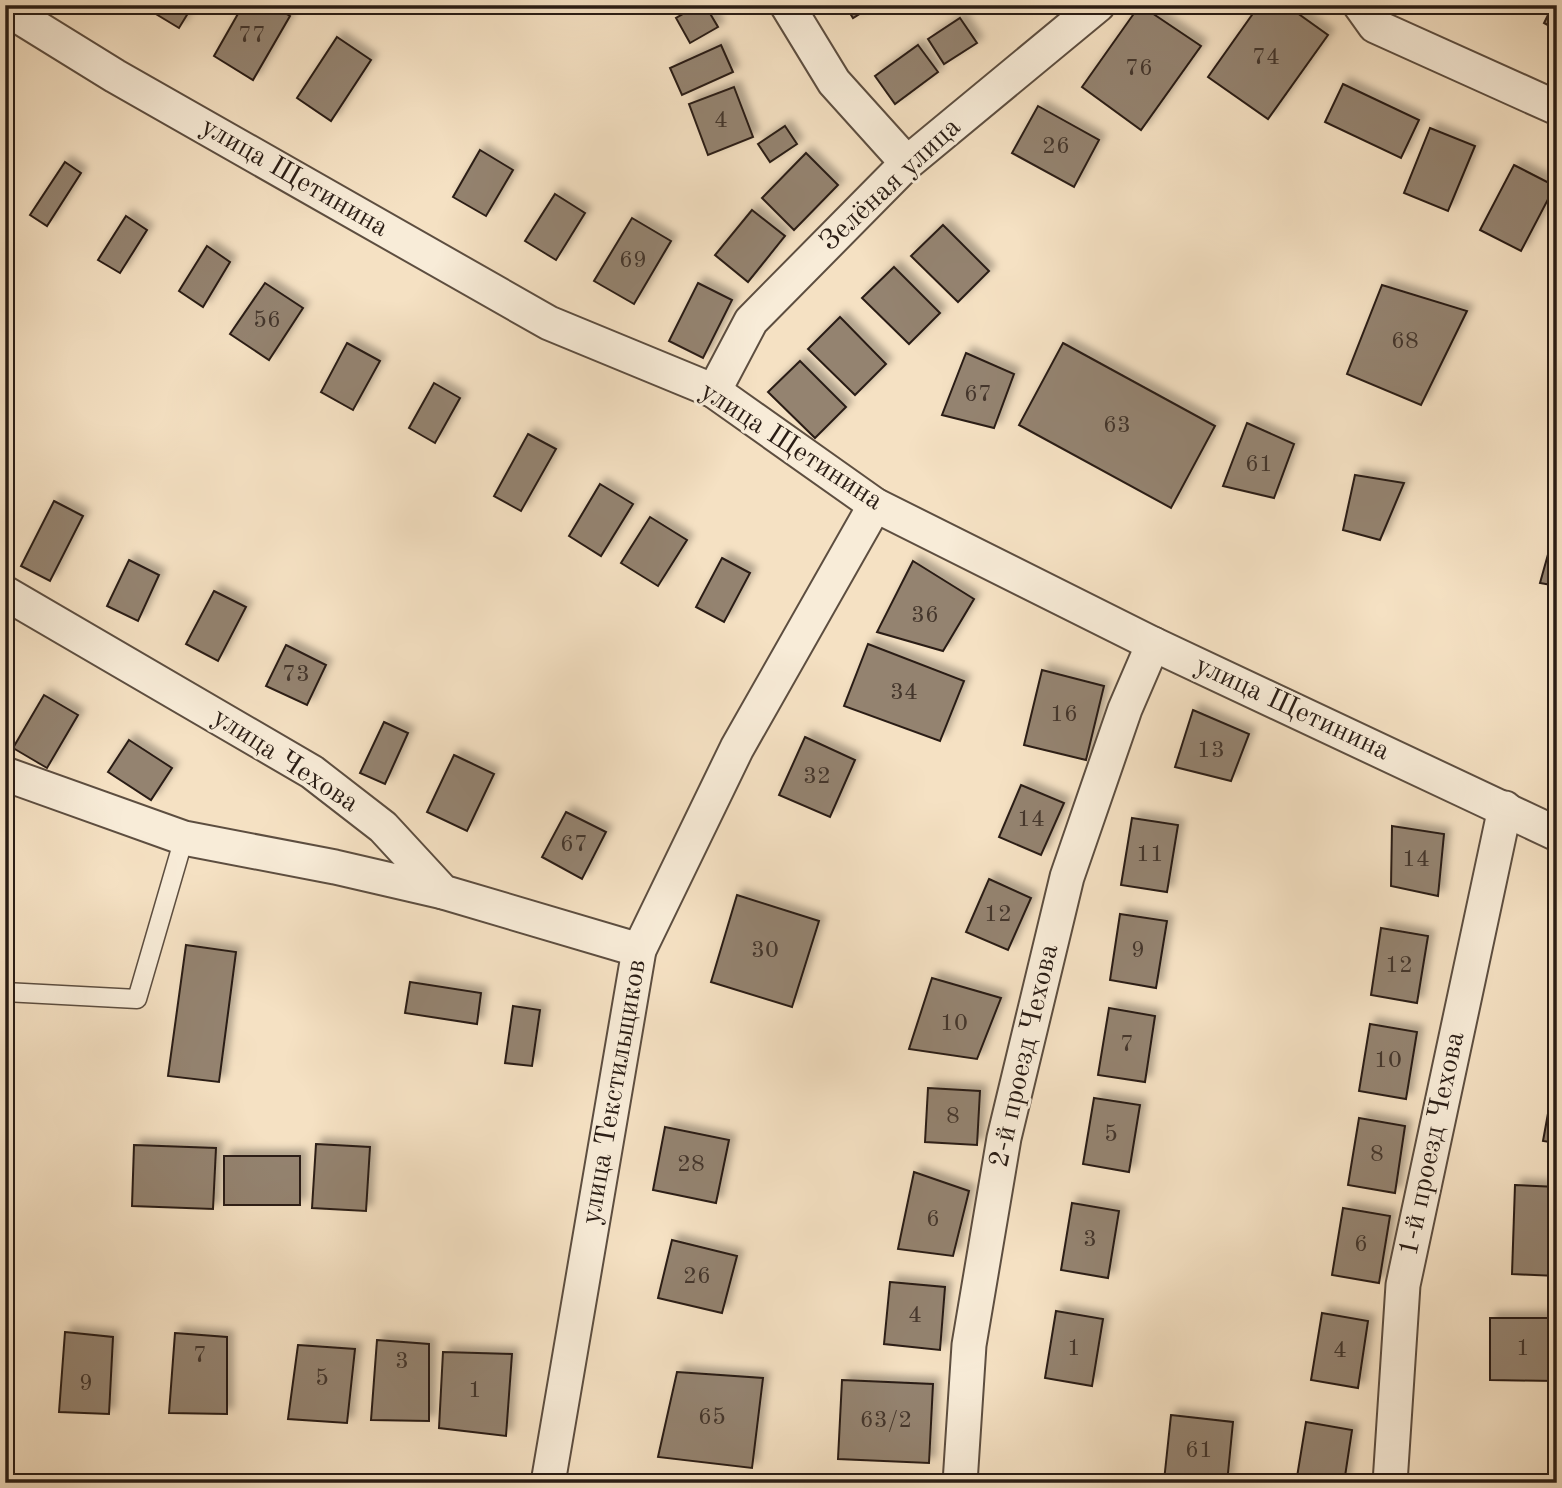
<svg xmlns="http://www.w3.org/2000/svg" width="1562" height="1488" font-family="'Old Standard TT',serif">
<style>
.building{fill:#94836f;stroke:#2a1d15;stroke-width:2;filter:url(#shadow)}
.lines{fill:none;stroke-linecap:round;stroke-linejoin:round}
.service-casing{stroke:#5d4e40;stroke-width:21}
.minor-casing{stroke:#5d4e40;stroke-width:37}
.service{stroke:#f8ecd8;stroke-width:18}
.minor{stroke:#f8ecd8;stroke-width:33}
.labels{text-anchor:middle;dominant-baseline:central;stroke-width:6;stroke-linejoin:round;paint-order:stroke}
.number-label{font-size:24px;fill:#44362c}
.street-label{font-size:28px;fill:#2a1d15;stroke:#f8ecd8}
</style>
<defs>
<filter id="shadow"><feDropShadow dx="6" dy="-6" stdDeviation="3.5" flood-color="#0004"/></filter>
</defs>
<rect width="100%" height="100%" fill="#f5e1c3"/>
<filter id="stains"><feTurbulence type="fractalNoise" baseFrequency=".00286" numOctaves="4"/><feColorMatrix values="0 0 0 0 .2 0 0 0 0 .09 0 0 0 0 .02 0 0 0 .5 -.17"/></filter>
<radialGradient id="worn" r=".72"><stop offset=".6" stop-color="#630" stop-opacity="0"/><stop offset="1" stop-color="#630" stop-opacity=".3"/></radialGradient>
<g class="building">
<path d="M141 5H193L179 28Z"/>
<path d="M243 5H271L290 16 253 80 214 56Z"/>
<path d="M699 5H705L718 27 690 43 676 18Z"/>
<path d="M845 5H874L853 18Z"/>
<path d="M1140 5 1201 46 1141 130 1082 87Z"/>
<path d="M1259 5H1286L1328 35 1268 119 1208 77Z"/>
<path d="M1553 5H1557V30L1544 23Z"/>
<path d="M960 18 977 43 944 64 928 39Z"/>
<path d="M337 37 371 60 331 121 297 98Z"/>
<path d="M721 45 733 72 682 95 670 68Z"/>
<path d="M918 45 938 72 895 104 875 76Z"/>
<path d="M1343 84 1419 120 1401 158 1325 122Z"/>
<path d="M734 87 753 137 708 155 689 104Z"/>
<path d="M1038 106 1099 140 1074 187 1012 153Z"/>
<path d="M785 126 797 144 770 162 758 144Z"/>
<path d="M1430 128 1475 146 1448 211 1404 193Z"/>
<path d="M480 150 513 170 486 216 453 197Z"/>
<path d="M806 153 838 185 794 230 762 198Z"/>
<path d="M65 162 81 173 47 226 30 215Z"/>
<path d="M1514 165 1555 186 1521 251 1480 230Z"/>
<path d="M555 194 585 213 556 260 525 241Z"/>
<path d="M752 210 785 236 748 282 715 255Z"/>
<path d="M126 216 147 230 120 273 98 260Z"/>
<path d="M632 218 671 241 634 304 594 281Z"/>
<path d="M943 225 989 271 958 302 911 256Z"/>
<path d="M207 246 230 262 203 307 179 291Z"/>
<path d="M894 267 940 313 909 344 862 298Z"/>
<path d="M265 283 303 308 269 360 230 334Z"/>
<path d="M698 283 732 300 703 358 669 341Z"/>
<path d="M1382 285 1467 311 1421 405 1347 374Z"/>
<path d="M840 317 886 364 855 395 808 349Z"/>
<path d="M347 343 380 361 353 410 321 392Z"/>
<path d="M1063 343 1215 426 1171 508 1019 425Z"/>
<path d="M966 353 1014 374 994 428 942 415Z"/>
<path d="M800 361 846 407 815 438 768 392Z"/>
<path d="M434 383 460 398 435 443 409 428Z"/>
<path d="M1247 423 1294 444 1274 498 1223 486Z"/>
<path d="M528 434 556 449 521 511 494 496Z"/>
<path d="M1355 475 1404 483 1380 540 1343 530Z"/>
<path d="M600 484 633 504 601 556 569 536Z"/>
<path d="M54 501 83 516 50 581 21 566Z"/>
<path d="M650 517 687 540 658 586 621 563Z"/>
<path d="M1554 533 1557 534V586L1540 583Z"/>
<path d="M722 558 750 573 724 622 696 607Z"/>
<path d="M129 560 159 575 138 621 107 606Z"/>
<path d="M913 561 974 599 943 651 877 632Z"/>
<path d="M214 591 246 607 218 661 186 644Z"/>
<path d="M868 644 964 681 940 741 844 706Z"/>
<path d="M286 645 326 665 307 705 266 686Z"/>
<path d="M1042 670 1104 686 1086 760 1024 745Z"/>
<path d="M44 695 78 715 47 768 13 748Z"/>
<path d="M1193 710 1249 734 1231 781 1175 767Z"/>
<path d="M384 722 408 733 385 784 360 773Z"/>
<path d="M805 737 855 760 830 817 779 795Z"/>
<path d="M129 740 172 768 151 800 108 772Z"/>
<path d="M454 755 494 774 467 831 427 812Z"/>
<path d="M1021 785 1064 803 1041 855 999 837Z"/>
<path d="M566 812 606 832 582 879 542 857Z"/>
<path d="M1132 818 1178 825 1167 892 1121 885Z"/>
<path d="M1392 826 1444 834 1438 896 1391 886Z"/>
<path d="M989 879 1031 898 1008 950 966 932Z"/>
<path d="M737 895 819 921 792 1007 711 982Z"/>
<path d="M1120 914 1167 921 1156 988 1110 980Z"/>
<path d="M1381 928 1428 936 1417 1003 1371 995Z"/>
<path d="M186 945 236 952 219 1082 168 1076Z"/>
<path d="M932 978 1001 998 977 1059 909 1049Z"/>
<path d="M410 982 481 993 477 1024 405 1013Z"/>
<path d="M513 1006 540 1010 532 1066 505 1063Z"/>
<path d="M1109 1008 1155 1016 1145 1082 1098 1075Z"/>
<path d="M1370 1024 1417 1032 1406 1099 1359 1091Z"/>
<path d="M1557 1027V1049L1550 1047Z"/>
<path d="M1553 1086 1557 1087V1143L1543 1141Z"/>
<path d="M928 1088 980 1091 977 1145 925 1142Z"/>
<path d="M1094 1098 1140 1105 1129 1172 1083 1164Z"/>
<path d="M1359 1118 1405 1126 1395 1193 1348 1185Z"/>
<path d="M665 1127 729 1140 716 1203 653 1190Z"/>
<path d="M316 1144 370 1147 366 1211 312 1208Z"/>
<path d="M134 1145 216 1148 213 1209 132 1206Z"/>
<rect x="224" y="1156" width="76" height="49"/>
<path d="M914 1172 969 1191 953 1256 898 1249Z"/>
<path d="M1515 1185 1557 1187V1276L1512 1274Z"/>
<path d="M1072 1203 1119 1211 1108 1278 1061 1270Z"/>
<path d="M1343 1208 1390 1216 1379 1283 1332 1275Z"/>
<path d="M672 1240 737 1256 722 1313 658 1298Z"/>
<path d="M890 1282 945 1287 940 1350 884 1344Z"/>
<path d="M1056 1311 1103 1319 1092 1386 1045 1378Z"/>
<path d="M1322 1313 1368 1321 1358 1388 1311 1380Z"/>
<path d="M1490 1318H1556V1381L1490 1380Z"/>
<path d="M65 1332 113 1337 109 1414 59 1412Z"/>
<path d="M175 1333 227 1337V1414L169 1413Z"/>
<path d="M377 1340 429 1344V1421L371 1420Z"/>
<path d="M298 1345 355 1349 347 1423 288 1419Z"/>
<path d="M443 1352 512 1354 506 1436 439 1428Z"/>
<path d="M677 1372 763 1378 752 1468 658 1457Z"/>
<path d="M842 1380 933 1384 929 1463 838 1459Z"/>
<path d="M1171 1415 1233 1422 1227 1483 1164 1481Z"/>
<path d="M1306 1422 1352 1430 1344 1483H1296Z"/>
</g>
<g class="lines">
<defs>
<path id="service" d="M5 992 137 999 184 838"/>
<g id="minor">
<path d="M787 5 834 82 907 163"/>
<path d="M1360 5 1375 26 1557 108"/>
<path d="M5 8 115 76 549 323 714 391 875 505 1153 644 1557 834"/>
<path d="M714 391 751 321 907 163 1098 5"/>
<path d="M5 593 312 772 383 827 443 892 639 950"/>
<path d="M5 774 184 838 335 867 443 892"/>
<path d="M548 1483 639 950 737 748 875 505"/>
<path d="M960 1483 969 1345 1004 1138 1067 877 1125 709 1153 644"/>
<path d="M1390 1483 1403 1285 1505 808"/>
</g>
</defs>
<use href="#service" class="service-casing"/>
<use href="#minor" class="minor-casing"/>
<use href="#service" class="service"/>
<use href="#minor" class="minor"/>
</g>
<g class="labels">
<g class="number-label">
<text x="252" y="36">77</text>
<text x="1266" y="58">74</text>
<text x="1139" y="69">76</text>
<text x="721" y="121">4</text>
<text x="1056" y="147">26</text>
<text x="633" y="261">69</text>
<text x="267" y="321">56</text>
<text x="1405" y="342">68</text>
<text x="978" y="395">67</text>
<text x="1117" y="426">63</text>
<text x="1259" y="465">61</text>
<text x="925" y="616">36</text>
<text x="296" y="675">73</text>
<text x="904" y="693">34</text>
<text x="1064" y="715">16</text>
<text x="1211" y="751">13</text>
<text x="817" y="777">32</text>
<text x="1031" y="820">14</text>
<text x="574" y="845">67</text>
<text x="1150" y="855">11</text>
<text x="1416" y="860">14</text>
<text x="998" y="915">12</text>
<text x="765" y="951">30</text>
<text x="1138" y="951">9</text>
<text x="1399" y="966">12</text>
<text x="954" y="1024">10</text>
<text x="1127" y="1045">7</text>
<text x="1388" y="1061">10</text>
<text x="953" y="1117">8</text>
<text x="1111" y="1135">5</text>
<text x="1377" y="1155">8</text>
<text x="691" y="1165">28</text>
<text x="933" y="1220">6</text>
<text x="1090" y="1240">3</text>
<text x="1361" y="1245">6</text>
<text x="697" y="1277">26</text>
<text x="915" y="1316">4</text>
<text x="1074" y="1349">1</text>
<text x="1523" y="1349">1</text>
<text x="1340" y="1351">4</text>
<text x="200" y="1356">7</text>
<text x="402" y="1362">3</text>
<text x="322" y="1379">5</text>
<text x="86" y="1384">9</text>
<text x="475" y="1391">1</text>
<text x="712" y="1418">65</text>
<text x="886" y="1421">63/2</text>
<text x="1199" y="1451">61</text>
</g>
<g class="street-label">
<text transform="translate(294 178) rotate(30)">улица Щетинина</text>
<text transform="translate(891 185) rotate(-43)">Зелёная улица</text>
<text transform="translate(791 447) rotate(33)">улица Щетинина</text>
<text transform="translate(1292 709) rotate(25)">улица Щетинина</text>
<text transform="translate(285 761) rotate(33)">улица Чехова</text>
<text transform="translate(1025 1056) rotate(-77)">2-й проезд Чехова</text>
<text transform="translate(615 1092) rotate(-80)">улица Текстильщиков</text>
<text transform="translate(1433 1144) rotate(-78)">1-й проезд Чехова</text>
</g>
</g>
<rect width="1562" height="1488" fill="none" stroke="#f5e1c3" stroke-width="28"/>
<rect x="7" y="7" width="1548" height="1474" fill="none" stroke="#2a1d15" stroke-width="3.5"/>
<rect x="14" y="14" width="1534" height="1460" fill="none" stroke="#2a1d15" stroke-width="2"/>
<rect width="100%" height="100%" filter="url(#stains)"/>
<rect width="100%" height="100%" fill="url(#worn)"/>
</svg>
